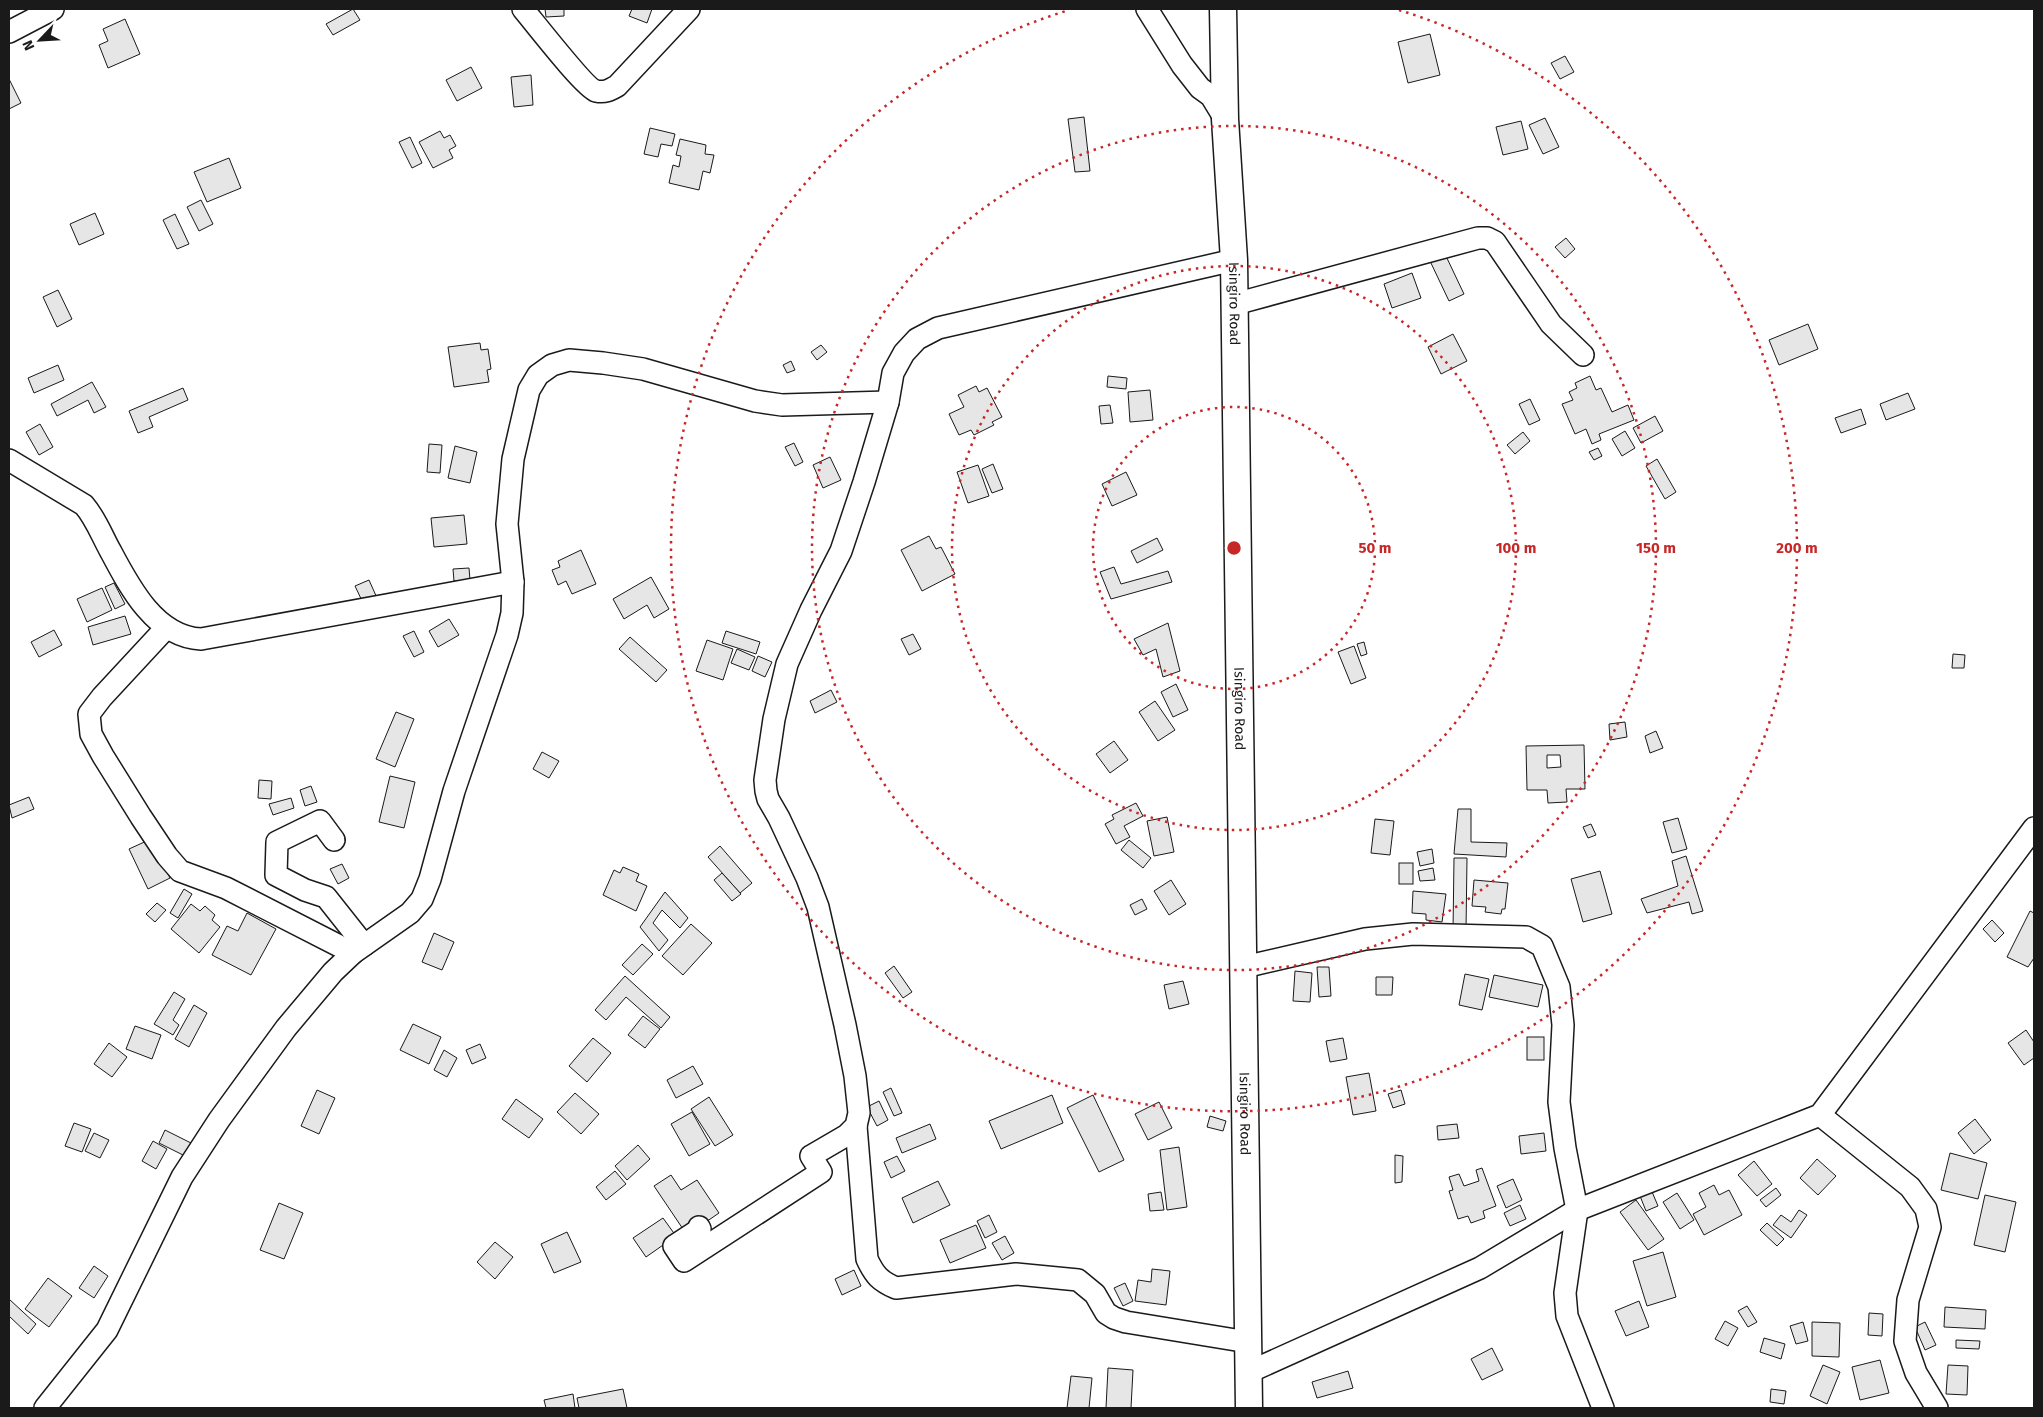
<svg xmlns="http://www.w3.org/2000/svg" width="2043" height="1417" font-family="'Fira Sans',sans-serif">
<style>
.building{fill:#e6e6e6;stroke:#1a1a1a;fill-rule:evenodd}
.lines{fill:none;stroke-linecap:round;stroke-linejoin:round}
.minor-casing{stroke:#1a1a1a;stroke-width:24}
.major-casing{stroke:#1a1a1a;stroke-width:29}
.minor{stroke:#fff;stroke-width:21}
.major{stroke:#fff;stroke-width:26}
.ring{fill:none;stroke:#c62828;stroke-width:2.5;stroke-dasharray:2.5 5}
.labels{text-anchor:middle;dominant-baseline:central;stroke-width:4;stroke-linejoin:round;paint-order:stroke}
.street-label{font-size:14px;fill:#1a1a1a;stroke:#fff}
.centre{fill:#c62828;stroke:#fff;stroke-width:2.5}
.ring-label{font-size:15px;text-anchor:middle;font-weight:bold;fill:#c62828;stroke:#fff;stroke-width:4;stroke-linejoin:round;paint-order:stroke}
</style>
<rect width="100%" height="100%" fill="#fff"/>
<g class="building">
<path d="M353 9 360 20 333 35 326 24Z"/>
<path d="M545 9H564V16L546 17Z"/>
<path d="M632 9H652L647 23 629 16Z"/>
<path d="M125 19 140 54 108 68 99 45 108 41 103 29Z"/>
<path d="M1430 34 1440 75 1408 83 1398 42Z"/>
<path d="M1565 56 1574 72 1560 79 1551 63Z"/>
<path d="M471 67 482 88 457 101 446 80Z"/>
<path d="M531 75 533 105 514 107 511 77Z"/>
<path d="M9 79 21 103 9 109Z"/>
<path d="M1084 117 1090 171 1075 172 1068 119Z"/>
<path d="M1545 118 1559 147 1543 154 1529 125Z"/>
<path d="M1521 121 1528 149 1503 155 1496 127Z"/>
<path d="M650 128 675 134 672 146 661 144 658 157 644 154Z"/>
<path d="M440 131 444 138 450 135 456 146 449 150 453 158 433 168 419 142Z"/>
<path d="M410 137 422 163 412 168 399 142Z"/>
<path d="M680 139 706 145 705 154 714 155 710 173 703 171 699 190 669 183 673 165 679 167 681 156 676 155Z"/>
<path d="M229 158 241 188 207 202 194 172Z"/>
<path d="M201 200 213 224 199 231 187 207Z"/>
<path d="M95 213 104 234 79 245 70 224Z"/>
<path d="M175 214 189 244 177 249 163 220Z"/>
<path d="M1566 238 1575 249 1565 258 1555 247Z"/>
<path d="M1445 254 1464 294 1449 301 1430 261Z"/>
<path d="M1412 273 1421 298 1392 308 1384 284Z"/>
<path d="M58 290 72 319 57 327 43 297Z"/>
<path d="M1808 324 1818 349 1779 365 1769 340Z"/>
<path d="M1453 334 1467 361 1441 374 1428 347Z"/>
<path d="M480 343 481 350 488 349 491 369 487 370 489 382 454 387 448 347Z"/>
<path d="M821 345 827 352 817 360 811 352Z"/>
<path d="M791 361 795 370 787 373 783 365Z"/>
<path d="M58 365 64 380 34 393 28 378Z"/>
<path d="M1108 376 1127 378 1126 389 1107 387Z"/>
<path d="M1590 376 1596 390 1601 388 1612 412 1628 405 1634 420 1599 434 1601 440 1592 444 1586 429 1575 434 1562 404 1573 400 1569 392 1577 388 1575 383Z"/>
<path d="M92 382 106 407 94 413 88 400 57 416 51 404Z"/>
<path d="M976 386 979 392 987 388 1002 417 992 422 994 425 974 435 971 430 959 435 949 414 964 407 958 395Z"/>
<path d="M183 388 188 400 149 417 153 427 138 433 129 411Z"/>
<path d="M1150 390 1153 420 1130 422 1128 392Z"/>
<path d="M1908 393 1915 409 1886 420 1880 404Z"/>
<path d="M1530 399 1540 420 1529 425 1519 404Z"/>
<path d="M1110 405 1113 423 1101 424 1099 406Z"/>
<path d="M1861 409 1866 424 1841 433 1835 418Z"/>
<path d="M1655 416 1663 431 1641 443 1633 428Z"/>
<path d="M40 424 53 447 39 455 26 432Z"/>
<path d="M1625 431 1635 448 1622 456 1612 439Z"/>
<path d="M1523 432 1530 441 1515 454 1507 445Z"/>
<path d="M794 443 803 462 795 466 785 447Z"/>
<path d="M429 444 442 445 440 473 427 472Z"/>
<path d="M455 446 477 452 470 483 448 478Z"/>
<path d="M1598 448 1602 456 1594 460 1589 452Z"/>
<path d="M830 457 841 480 823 488 813 465Z"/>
<path d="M1657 459 1676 492 1665 499 1646 466Z"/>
<path d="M993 464 1003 489 992 493 982 469Z"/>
<path d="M978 465 989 496 968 503 957 472Z"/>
<path d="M1126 472 1137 495 1112 506 1102 484Z"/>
<path d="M464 515 467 544 434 547 431 518Z"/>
<path d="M929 536 936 549 941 547 955 574 922 591 901 550Z"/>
<path d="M1157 538 1163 550 1137 563 1131 551Z"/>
<path d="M581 550 596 584 572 594 566 581 558 585 552 570 560 567 558 561Z"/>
<path d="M1114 567 1121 584 1168 571 1172 582 1111 599 1100 572Z"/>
<path d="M469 568 470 580 454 581 453 569Z"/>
<path d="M651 577 669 609 654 618 647 605 624 619 613 599Z"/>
<path d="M369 580 377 598 364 605 355 586Z"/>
<path d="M114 583 125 604 115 609 105 587Z"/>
<path d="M102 588 112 610 87 622 77 599Z"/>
<path d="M125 616 131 634 93 645 88 627Z"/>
<path d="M449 619 459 635 438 647 429 631Z"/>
<path d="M1168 623 1180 671 1163 677 1156 649 1143 655 1134 639Z"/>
<path d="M54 630 62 645 39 657 31 642Z"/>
<path d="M414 631 424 652 414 657 403 636Z"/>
<path d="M726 631 760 642 756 654 722 643Z"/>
<path d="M913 634 921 649 909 655 901 639Z"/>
<path d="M630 637 667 670 656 682 619 649Z"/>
<path d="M707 640 733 649 723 680 696 671Z"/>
<path d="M1364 642 1367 654 1361 656 1357 644Z"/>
<path d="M1354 646 1366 678 1351 684 1338 652Z"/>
<path d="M737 649 755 657 749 670 731 663Z"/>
<path d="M1953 654 1965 655 1964 668H1952Z"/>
<path d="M758 656 772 662 765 677 752 671Z"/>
<path d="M1176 684 1188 710 1173 717 1161 692Z"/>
<path d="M831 690 837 702 815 713 810 701Z"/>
<path d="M1155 701 1175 730 1158 741 1139 712Z"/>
<path d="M396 712 414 719 395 767 376 759Z"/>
<path d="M1625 722 1627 737 1610 740 1609 724Z"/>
<path d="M1656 731 1663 748 1650 753 1645 736Z"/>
<path d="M1114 741 1128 760 1110 773 1096 754Z"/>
<path d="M1584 745 1585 789H1566L1567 802 1548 803 1547 790H1527L1526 746ZM1547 755H1560L1561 767 1547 768Z"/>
<path d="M542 752 559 761 549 778 533 769Z"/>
<path d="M390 776 415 782 404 828 379 822Z"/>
<path d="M259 780 272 781 271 799 258 798Z"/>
<path d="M311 786 317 802 305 806 300 790Z"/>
<path d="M29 797 34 809 12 818 9 805Z"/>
<path d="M291 798 294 808 273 815 269 804Z"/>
<path d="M1136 803 1143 816 1124 826 1130 837 1116 844 1105 824 1114 819 1112 815Z"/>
<path d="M1458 809H1471V842L1507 843 1506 857 1454 854Z"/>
<path d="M1167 817 1174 852 1154 856 1147 821Z"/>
<path d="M1678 818 1687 849 1672 853 1663 822Z"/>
<path d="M1375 819 1394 821 1390 855 1371 853Z"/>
<path d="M1591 824 1596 835 1588 838 1583 827Z"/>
<path d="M151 839 170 878 148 889 129 849Z"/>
<path d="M1129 840 1151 858 1143 868 1121 850Z"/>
<path d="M720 846 752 883 740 893 708 857Z"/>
<path d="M1432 849 1434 863 1420 866 1417 852Z"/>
<path d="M1686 856 1703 911 1692 914 1689 902 1647 913 1641 899 1678 886 1672 861Z"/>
<path d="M1454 858H1467L1466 931H1453Z"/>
<rect x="1399" y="863" width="14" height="21"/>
<path d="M342 864 349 878 338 884 330 869Z"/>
<path d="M623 867 639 874 636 881 647 886 636 911 603 895 614 870 620 873Z"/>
<path d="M1433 868 1435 880 1420 881 1418 871Z"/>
<path d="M1600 871 1612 914 1583 922 1571 879Z"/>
<path d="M722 873 741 894 732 901 714 880Z"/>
<path d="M1171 880 1186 904 1169 915 1154 891Z"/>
<path d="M1474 880 1508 883 1505 909H1502L1501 914 1485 912 1486 907 1472 906Z"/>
<path d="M184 889 192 894 178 918 170 913Z"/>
<path d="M1413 891 1446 894 1442 922 1426 920V914L1412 913Z"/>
<path d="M665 892 688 918 680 928 662 910 653 923 668 940 659 951 640 927Z"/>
<path d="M1142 899 1147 909 1135 915 1130 905Z"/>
<path d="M157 903 166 910 155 922 146 914Z"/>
<path d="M191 904 200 911 205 906 215 915 212 920 220 927 199 953 171 929Z"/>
<path d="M2030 911 2034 913V958L2028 967 2007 957Z"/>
<path d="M247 913 276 929 251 975 212 955 227 926 238 931Z"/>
<path d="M1992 920 2004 933 1995 942 1983 929Z"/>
<path d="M691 924 712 943 683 975 662 956Z"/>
<path d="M434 933 454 942 442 970 422 962Z"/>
<path d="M642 944 653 954 633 975 622 965Z"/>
<path d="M894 966 912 992 903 998 885 973Z"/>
<path d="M1317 967H1329L1331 996 1319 997Z"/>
<path d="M1295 971 1312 973 1310 1002 1293 1001Z"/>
<path d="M1465 974 1489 979 1482 1010 1459 1005Z"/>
<path d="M1494 975 1543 985 1538 1007 1489 997Z"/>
<path d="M625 976 670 1017 661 1028 626 997 606 1020 595 1010Z"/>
<path d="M1376 977H1393L1392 995H1376Z"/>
<path d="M1183 981 1189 1004 1169 1009 1164 985Z"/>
<path d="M174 992 185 999 173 1020 179 1025 173 1035 154 1024Z"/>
<path d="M194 1005 207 1013 189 1047 175 1039Z"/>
<path d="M643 1016 660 1029 645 1048 628 1035Z"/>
<path d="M413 1024 441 1037 429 1064 400 1050Z"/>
<path d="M135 1026 161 1035 152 1059 126 1049Z"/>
<path d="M2026 1030 2034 1042V1058L2024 1065 2008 1043Z"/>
<rect x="1527" y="1037" width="17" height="23"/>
<path d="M593 1038 611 1053 587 1082 569 1066Z"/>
<path d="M1343 1038 1347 1059 1330 1062 1326 1041Z"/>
<path d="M109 1043 127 1057 112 1077 94 1064Z"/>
<path d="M480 1044 486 1058 472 1064 466 1050Z"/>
<path d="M444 1050 457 1058 447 1077 434 1070Z"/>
<path d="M693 1066 703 1084 676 1098 667 1080Z"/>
<path d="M1369 1073 1376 1111 1353 1115 1346 1077Z"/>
<path d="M891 1088 902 1113 894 1116 883 1092Z"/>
<path d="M317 1090 335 1098 319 1134 301 1126Z"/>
<path d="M1401 1090 1405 1104 1393 1108 1388 1094Z"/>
<path d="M575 1093 599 1114 581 1134 557 1112Z"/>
<path d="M1052 1095 1063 1123 1001 1149 989 1121Z"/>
<path d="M1093 1095 1124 1160 1099 1172 1067 1108Z"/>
<path d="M709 1097 733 1135 715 1146 691 1109Z"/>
<path d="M516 1099 543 1119 529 1138 502 1119Z"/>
<path d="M879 1101 888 1120 877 1126 867 1107Z"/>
<path d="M1159 1102 1172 1128 1148 1140 1135 1114Z"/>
<path d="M692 1112 710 1144 689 1156 671 1124Z"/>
<path d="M1210 1116 1226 1121 1223 1131 1207 1127Z"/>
<path d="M1975 1119 1991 1140 1974 1154 1958 1133Z"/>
<path d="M74 1123 91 1129 82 1152 65 1146Z"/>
<path d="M930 1124 936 1139 902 1153 896 1138Z"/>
<path d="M1457 1124 1459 1138 1438 1140 1437 1126Z"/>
<path d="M165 1130 197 1146 191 1159 159 1143Z"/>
<path d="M94 1133 109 1140 100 1158 85 1151Z"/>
<path d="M1544 1133 1546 1151 1521 1154 1519 1136Z"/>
<path d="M153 1141 167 1149 156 1169 142 1161Z"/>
<path d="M638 1145 650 1159 627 1180 615 1166Z"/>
<path d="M1179 1147 1187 1207 1167 1210 1160 1150Z"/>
<path d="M1950 1153 1987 1163 1978 1199 1941 1190Z"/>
<path d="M1395 1155 1403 1156 1402 1182 1395 1183Z"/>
<path d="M897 1156 905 1171 891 1178 884 1162Z"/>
<path d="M1817 1159 1836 1176 1818 1195 1800 1178Z"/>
<path d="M1754 1161 1772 1184 1757 1196 1738 1175Z"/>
<path d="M1482 1168 1496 1206 1483 1211 1485 1218 1471 1223 1468 1216 1458 1219 1449 1191 1453 1190 1449 1177 1459 1174 1464 1186 1479 1181 1476 1170Z"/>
<path d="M615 1171 626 1184 606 1200 596 1187Z"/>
<path d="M671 1175 681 1190 697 1180 719 1213 687 1235 654 1186Z"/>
<path d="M1513 1179 1522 1200 1506 1208 1497 1186Z"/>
<path d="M938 1181 950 1205 913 1223 902 1198Z"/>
<path d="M1714 1185 1719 1195 1729 1190 1742 1215 1704 1235 1693 1214 1706 1207 1699 1193Z"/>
<path d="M1650 1187 1658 1206 1646 1211 1638 1191Z"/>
<path d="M1776 1188 1781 1195 1766 1207 1760 1200Z"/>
<path d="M1161 1192 1164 1210 1150 1211 1148 1194Z"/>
<path d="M1677 1193 1694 1220 1680 1229 1663 1202Z"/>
<path d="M1985 1195 2016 1202 2005 1252 1974 1245Z"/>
<path d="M1636 1200 1664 1239 1648 1250 1620 1212Z"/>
<path d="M279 1203 303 1213 284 1259 260 1250Z"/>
<path d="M1520 1205 1526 1219 1510 1226 1504 1213Z"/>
<path d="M1799 1210 1807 1215 1791 1238 1773 1225 1781 1215 1791 1222Z"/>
<path d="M989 1215 997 1232 985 1238 977 1221Z"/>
<path d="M663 1218 676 1236 646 1257 633 1238Z"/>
<path d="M1767 1223 1784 1239 1777 1246 1760 1230Z"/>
<path d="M976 1225 986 1248 950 1263 940 1240Z"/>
<path d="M567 1232 581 1262 554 1273 541 1244Z"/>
<path d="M1005 1236 1014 1253 1002 1260 992 1243Z"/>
<path d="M495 1242 513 1257 495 1279 477 1262Z"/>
<path d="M1663 1252 1676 1297 1647 1306 1633 1261Z"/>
<path d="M94 1266 108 1276 94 1298 79 1288Z"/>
<path d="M1152 1269 1170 1271 1166 1305 1135 1301 1138 1280 1151 1282Z"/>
<path d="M854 1270 861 1286 842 1295 835 1279Z"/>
<path d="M48 1278 72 1296 49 1327 25 1309Z"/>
<path d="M1125 1283 1133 1301 1123 1306 1114 1288Z"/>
<path d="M9 1299 36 1324 28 1334 9 1316Z"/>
<path d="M1639 1301 1649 1327 1626 1336 1615 1311Z"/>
<path d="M1747 1306 1757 1322 1748 1327 1738 1311Z"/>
<path d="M1945 1307 1986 1310 1985 1329 1944 1327Z"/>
<path d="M1869 1313 1883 1314 1882 1336 1868 1335Z"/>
<path d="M1725 1321 1738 1328 1728 1346 1715 1339Z"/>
<path d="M1803 1322 1808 1341 1796 1344 1790 1326Z"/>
<path d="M1812 1322 1840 1323 1839 1357 1812 1356Z"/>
<path d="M1925 1322 1936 1345 1925 1350 1915 1327Z"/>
<path d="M1764 1338 1785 1344 1781 1359 1760 1352Z"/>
<path d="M1956 1340 1980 1341 1979 1349 1956 1348Z"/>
<path d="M1492 1348 1503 1370 1482 1380 1471 1359Z"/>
<path d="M1880 1360 1889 1393 1860 1400 1852 1367Z"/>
<path d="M1823 1365 1840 1372 1827 1404 1810 1396Z"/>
<path d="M1948 1365 1968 1366 1967 1395 1946 1394Z"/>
<path d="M1108 1368 1133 1370 1131 1408H1106Z"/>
<path d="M1348 1371 1353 1388 1317 1398 1312 1382Z"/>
<path d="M1071 1376 1092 1378 1089 1408H1067Z"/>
<path d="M623 1389 627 1408H579L577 1398Z"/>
<path d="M1771 1389 1786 1391 1784 1404 1770 1402Z"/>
<path d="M573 1394 575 1408H546L544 1400Z"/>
</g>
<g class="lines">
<defs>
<g id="minor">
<path d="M523 9C534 22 585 88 596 91 605 93 610 90 617 86L689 9"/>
<path d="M1147 9 1182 65 1200 88 1211 96 1225 119"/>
<path d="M9 32 53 9"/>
<path d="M1235 304 1478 238H1487L1495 242 1551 324 1583 355"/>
<path d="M9 460 84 505C96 519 102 536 111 552 130 588 156 637 201 639L513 582"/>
<path d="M166 628 102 697 89 714 91 734 103 756 141 817 167 856 180 871 226 888 353 953"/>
<path d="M334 840 320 821 277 842 276 875 305 890 326 897 364 945"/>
<path d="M1244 967 1365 939 1413 934 1526 937 1542 946 1559 987 1563 1025 1559 1102 1565 1148 1577 1210 1565 1293 1567 1316 1603 1408"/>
<path d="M1820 1115 1910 1187 1926 1209 1930 1227 1908 1300 1905 1341 1916 1373 1937 1408"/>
<path d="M856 1126 867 1259C875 1276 880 1281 896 1288L1016 1274 1078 1280 1095 1294 1106 1313 1114 1318 1126 1322 1248 1342"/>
<path d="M699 1227 700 1229 674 1246 684 1261 821 1172 811 1156 847 1135 856 1126 859 1113 855 1076 845 1025 818 907 807 878 779 818 768 799 766 791 765 780 774 719 787 664 811 610 841 551 864 482 888 402 893 373 904 353 917 339 938 328 1234 260"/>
<path d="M1249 1372 1480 1268 1577 1210 1820 1115 2034 828"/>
<path d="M45 1408 107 1330 182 1177 219 1120 286 1028 333 972 353 953 410 913 422 899 430 879 454 791 507 635 512 613 513 582 507 524 513 459 529 390 538 375 552 365 569 360 603 363 643 369 755 401 782 405 888 402"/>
</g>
<g id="major">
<path id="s1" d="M1223 9 1225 119 1234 260 1249 1408"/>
</g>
</defs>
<use href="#minor" class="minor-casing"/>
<use href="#major" class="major-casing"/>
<use href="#minor" class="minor"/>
<use href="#major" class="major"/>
</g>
<g class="ring">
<circle cx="1234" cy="548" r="141"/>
<circle cx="1234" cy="548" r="282"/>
<circle cx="1234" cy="548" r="422"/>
<path d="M1399 10A563 563 0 1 1 1069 10"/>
</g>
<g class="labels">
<g class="street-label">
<text stroke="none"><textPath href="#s1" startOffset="295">Isingiro Road</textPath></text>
<text stroke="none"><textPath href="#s1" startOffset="700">Isingiro Road</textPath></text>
<text stroke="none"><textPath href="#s1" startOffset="1105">Isingiro Road</textPath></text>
</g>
</g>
<circle cx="1234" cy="548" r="8" class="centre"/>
<g class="ring-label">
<text x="1375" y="553">50 m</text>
<text x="1516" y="553">100 m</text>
<text x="1656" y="553">150 m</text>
<text x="1797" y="553">200 m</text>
</g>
<rect width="2043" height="1417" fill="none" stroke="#1a1a1a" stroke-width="20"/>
<g transform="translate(40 40) rotate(245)" stroke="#ffffff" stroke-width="4" paint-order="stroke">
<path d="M0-4L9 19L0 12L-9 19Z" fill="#1a1a1a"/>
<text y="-8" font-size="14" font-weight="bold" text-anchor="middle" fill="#1a1a1a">N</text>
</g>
</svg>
